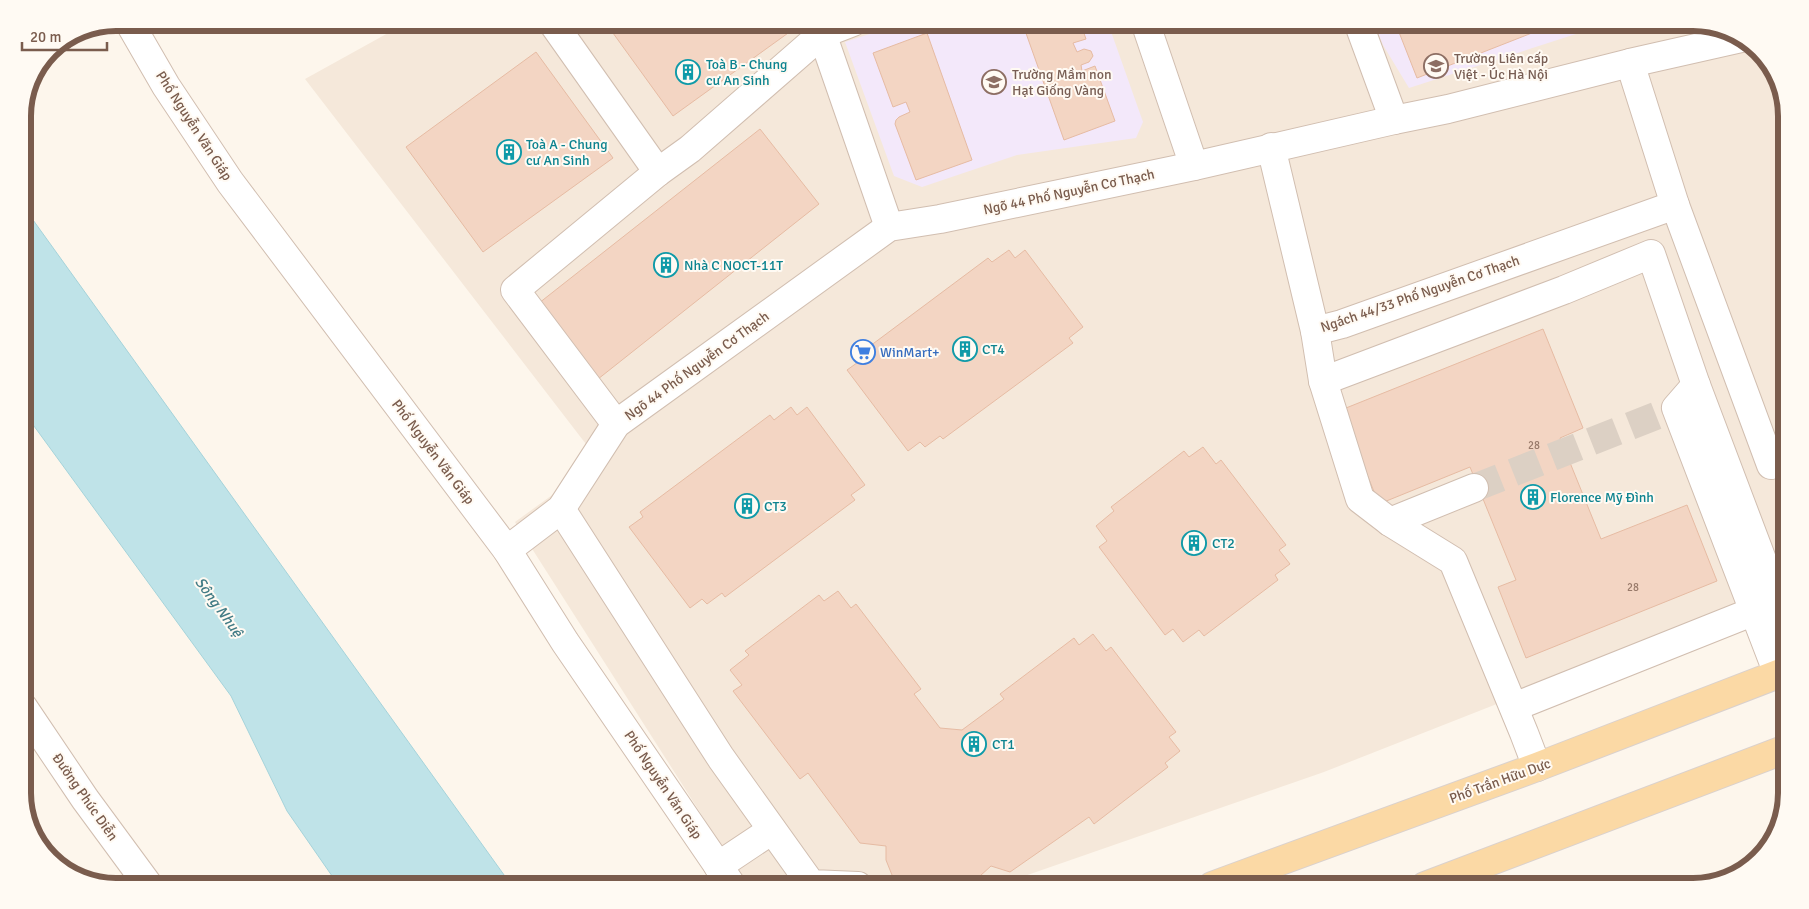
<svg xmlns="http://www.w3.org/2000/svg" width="1809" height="909" font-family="Signika,sans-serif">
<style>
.residential{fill:#f5e8da}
.education{fill:#f3e8fa}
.water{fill:#bfe3e8;stroke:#a5d3da}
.building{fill:#f3d5c3;stroke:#e6bba3}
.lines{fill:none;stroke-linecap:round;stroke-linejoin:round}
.minor-tunnel{stroke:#dcd0c4;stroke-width:28;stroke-dasharray:28 14;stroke-linecap:butt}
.minor-casing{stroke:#d1beb0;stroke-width:30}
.major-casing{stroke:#dad1cd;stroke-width:30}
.minor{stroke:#fff;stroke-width:28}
.major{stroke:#fbd9a5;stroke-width:28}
.labels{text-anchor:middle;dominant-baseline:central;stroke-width:4;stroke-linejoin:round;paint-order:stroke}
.number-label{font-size:11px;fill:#987a6a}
.education-label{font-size:14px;fill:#785e54;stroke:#fffaf3;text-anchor:start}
.culture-label{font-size:14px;fill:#0d838f;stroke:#fffaf3;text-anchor:start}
.street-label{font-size:14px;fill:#7a5c4d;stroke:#fffaf3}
.shop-label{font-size:14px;fill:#366cbe;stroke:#fffaf3;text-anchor:start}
.water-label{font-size:15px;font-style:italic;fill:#437c86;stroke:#fffaf3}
.rim{fill:none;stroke:#7a5c4d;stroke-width:6}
</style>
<rect width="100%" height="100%" fill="#fdf6ec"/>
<path class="residential" d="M408 22H1693L1734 32 1771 64 1786 110V590L1324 772 996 886H747L515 522 599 461 305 79Z"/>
<g class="education">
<path d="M903 23H1108L1143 122 1136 138 1017 155 922 187 894 176 845 42Z"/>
<path d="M1374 23H1610L1409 88 1383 45Z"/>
</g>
<path class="water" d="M23 206 512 886H339L287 811 231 696 23 411Z"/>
<g class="building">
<path d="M605 22H802V23L673 116Z"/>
<path d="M1022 22H1080L1086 39 1073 43 1077 52 1084 49 1091 51 1093 56 1089 62 1081 65 1082 71 1095 66 1115 121 1064 140Z"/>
<path d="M1395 22H1560L1417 78Z"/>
<path d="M927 33 972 160 916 180 895 124 896 120 899 117 910 112 906 102 893 107 873 53Z"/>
<path d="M536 52 613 158 483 252 406 147Z"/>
<path d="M760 129 819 204 593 383 534 307Z"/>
<path d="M1009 250 1015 258 1025 250 1083 327 1069 338 1073 343 943 439 940 436 925 447 920 442 908 451 847 370 861 360 858 355 988 258 992 262Z"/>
<path d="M1543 329 1583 428 1560 438 1601 539 1687 505 1717 581 1526 658 1498 587 1516 580 1470 467 1379 504 1341 410Z"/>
<path d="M791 407 797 415 807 407 865 485 851 495 855 500 725 597 722 593 707 604 702 599 690 608 629 527 643 517 640 512 770 415 774 420Z"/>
<path d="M1203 447 1216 464 1221 460 1286 545 1279 550 1290 564 1275 575 1278 580 1204 636 1199 630 1183 642 1173 629 1165 635 1099 547 1107 541 1096 526 1114 511 1111 507 1184 451 1189 457Z"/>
<path d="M838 591 851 608 856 604 921 689 914 694 940 728 962 730 1004 699 1000 694 1074 638 1079 645 1093 634 1106 651 1111 647 1176 732 1169 737 1180 751 1165 763 1168 767 1094 824 1089 817 1010 872 991 866 969 886H905L892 875 886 860V846L860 843 808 773 800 779 733 691 742 685 730 670 749 655 745 651 819 595 824 601Z"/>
</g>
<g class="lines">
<path class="minor-tunnel" d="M1474 488 1663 413"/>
<defs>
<g id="minor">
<path d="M129 22 166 86 230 182 507 550 565 642 732 886"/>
<path d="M552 22 658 172"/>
<path d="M818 22 889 227"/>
<path d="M1145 22 1194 166"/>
<path d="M1358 22 1394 120"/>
<path d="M1630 63 1675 205 1771 465 1786 459"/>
<path d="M1271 147 1315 331 1342 324 1675 205"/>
<path d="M1315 331 1323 381 1360 499 1390 522 1453 561 1524 733 1537 767"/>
<path d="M1323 381 1564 290 1651 254 1696 385 1786 623"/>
<path d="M1696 385 1676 408 1778 674"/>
<path d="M616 424 515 290 658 172 690 149 822 34 853 22"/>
<path d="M561 509 721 758 811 884 858 886"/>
<path d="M1390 522 1474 488"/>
<path d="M507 550 561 509 616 424 889 227 940 219 1194 166 1394 120 1448 109 1630 63 1741 38"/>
<path d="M23 707 85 799 149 886"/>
<path d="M1514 707 1772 604"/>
<path d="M718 866 772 830"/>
</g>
<g id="major">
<path d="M1212 886 1537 767 1786 671"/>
<path d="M1425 886 1786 749"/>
</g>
</defs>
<use href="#minor" class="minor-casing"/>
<use href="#major" class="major-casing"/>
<use href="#minor" class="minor"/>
<use href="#major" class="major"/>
</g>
<defs>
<symbol id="school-ring" viewBox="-11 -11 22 22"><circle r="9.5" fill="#fffaf3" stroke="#8d6e63" stroke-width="1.5"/><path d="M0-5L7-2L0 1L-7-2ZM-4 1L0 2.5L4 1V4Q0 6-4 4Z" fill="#8d6e63"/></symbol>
<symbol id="building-ring" viewBox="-11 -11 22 22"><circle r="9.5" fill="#fffaf3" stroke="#0f9aa8" stroke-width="1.5"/><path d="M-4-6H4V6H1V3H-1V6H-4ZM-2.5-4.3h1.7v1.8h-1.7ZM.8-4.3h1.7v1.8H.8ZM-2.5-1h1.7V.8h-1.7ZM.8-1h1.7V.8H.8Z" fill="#0f9aa8"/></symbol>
<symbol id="supermarket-ring" viewBox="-11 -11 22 22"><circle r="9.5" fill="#fffaf3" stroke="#3f7fe0" stroke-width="1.5"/><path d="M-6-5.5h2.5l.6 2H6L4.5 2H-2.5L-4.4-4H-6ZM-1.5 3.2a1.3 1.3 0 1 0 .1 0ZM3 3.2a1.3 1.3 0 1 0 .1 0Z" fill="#3f7fe0"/></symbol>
</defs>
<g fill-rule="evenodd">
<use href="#school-ring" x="1422" y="52" width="28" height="28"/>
<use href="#building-ring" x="674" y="58" width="28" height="28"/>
<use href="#school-ring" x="980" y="68" width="28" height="28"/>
<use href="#building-ring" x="495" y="138" width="28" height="28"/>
<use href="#building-ring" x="652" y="251" width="28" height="28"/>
<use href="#building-ring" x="951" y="335" width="28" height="28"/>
<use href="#supermarket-ring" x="849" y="338" width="28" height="28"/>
<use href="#building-ring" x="1519" y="483" width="28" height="28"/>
<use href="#building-ring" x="733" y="492" width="28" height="28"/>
<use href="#building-ring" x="1180" y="529" width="28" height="28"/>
<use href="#building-ring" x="960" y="730" width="28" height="28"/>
</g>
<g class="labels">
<g class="number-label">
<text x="1534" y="445">28</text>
<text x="1633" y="587">28</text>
</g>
<g class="education-label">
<text x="1454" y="58">Trường Liên cấp<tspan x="1454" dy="16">Việt - Úc Hà Nội</tspan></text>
<text x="1012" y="74">Trường Mầm non<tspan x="1012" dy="16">Hạt Giống Vàng</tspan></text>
</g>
<g class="culture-label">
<text x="706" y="64">Toà B - Chung<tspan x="706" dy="16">cư An Sinh</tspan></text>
<text x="526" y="144">Toà A - Chung<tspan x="526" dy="16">cư An Sinh</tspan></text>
<text x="684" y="265">Nhà C NOCT-11T</text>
<text x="982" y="349">CT4</text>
<text x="1550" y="497">Florence Mỹ Đình</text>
<text x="764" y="506">CT3</text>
<text x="1212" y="543">CT2</text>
<text x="992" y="744">CT1</text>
</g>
<g class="street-label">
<text transform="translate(194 126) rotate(57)">Phố Nguyễn Văn Giáp</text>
<text transform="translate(1069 192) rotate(-12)">Ngõ 44 Phố Nguyễn Cơ Thạch</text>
<text transform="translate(1420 294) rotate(-19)">Ngách 44/33 Phố Nguyễn Cơ Thạch</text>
<text transform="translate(697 366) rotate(-36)">Ngõ 44 Phố Nguyễn Cơ Thạch</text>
<text transform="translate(433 452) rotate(53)">Phố Nguyễn Văn Giáp</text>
<text transform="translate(1500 781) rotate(-20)">Phố Trần Hữu Dực</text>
<text transform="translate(663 785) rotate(56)">Phố Nguyễn Văn Giáp</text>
<text transform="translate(85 797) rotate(55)">Đường Phúc Diễn</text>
</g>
<g class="shop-label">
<text x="880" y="352">WinMart+</text>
</g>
<g class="water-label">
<text transform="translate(219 607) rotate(54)">Sông Nhuệ</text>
</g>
</g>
<path d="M0 0H1809V909H0ZM116 31H1693A85 85 0 0 1 1778 116V793A85 85 0 0 1 1693 878H116A85 85 0 0 1 31 793V116A85 85 0 0 1 116 31Z" fill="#fffaf3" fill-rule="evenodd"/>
<path class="rim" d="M116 31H1693A85 85 0 0 1 1778 116V793A85 85 0 0 1 1693 878H116A85 85 0 0 1 31 793V116A85 85 0 0 1 116 31Z"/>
<path d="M22 42v8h85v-8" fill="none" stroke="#7a5c4d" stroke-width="2.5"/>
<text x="30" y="42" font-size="15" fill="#7a5c4d" stroke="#fffaf3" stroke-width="4" paint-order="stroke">20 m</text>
</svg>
